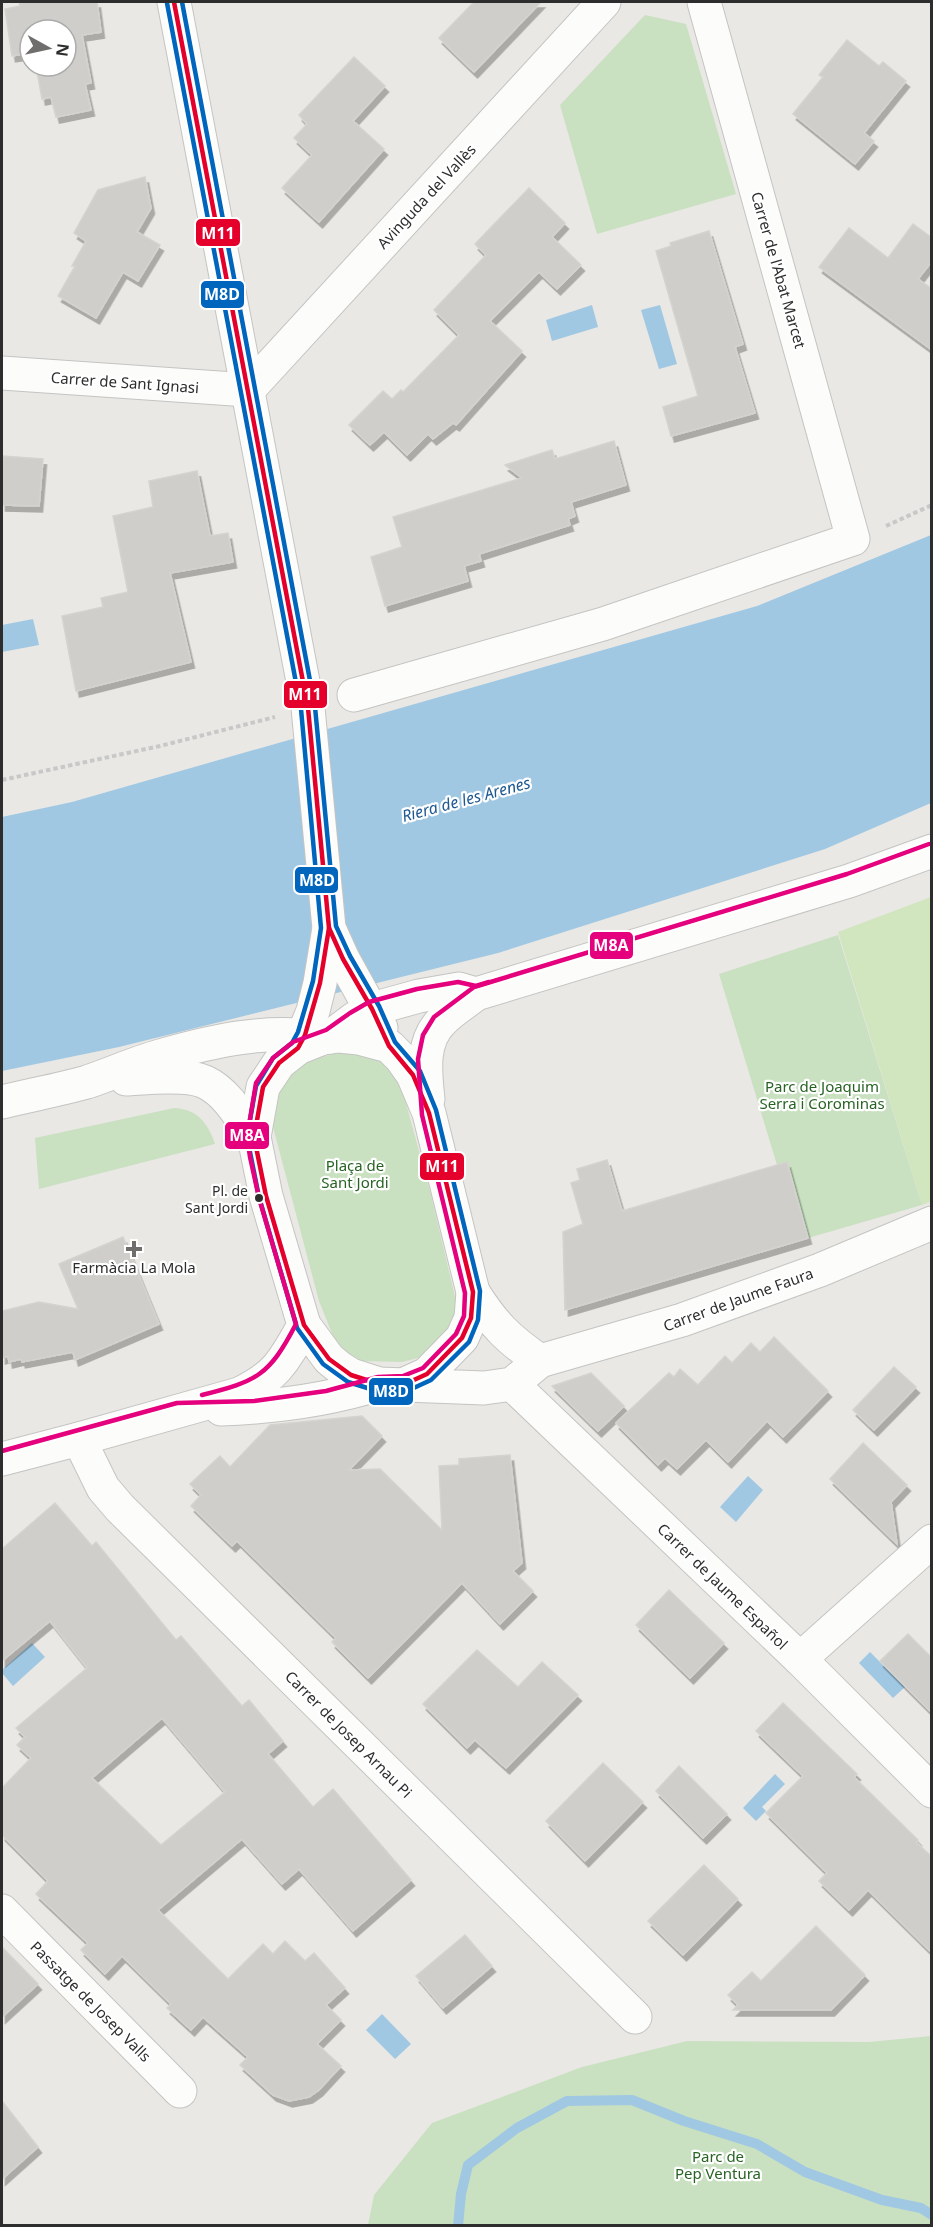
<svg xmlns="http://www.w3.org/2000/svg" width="933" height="2227" font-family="'Noto Sans',sans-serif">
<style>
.green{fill:#c9e1c1}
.pitch{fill:#d1e5bf}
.water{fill:#a0c8e3}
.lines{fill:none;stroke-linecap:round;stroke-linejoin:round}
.stream{stroke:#a0c8e3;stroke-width:10}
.building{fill:#cfceca;stroke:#d4d3d0;stroke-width:1.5;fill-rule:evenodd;filter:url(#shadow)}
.minor-casing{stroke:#c4c4c3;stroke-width:35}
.path{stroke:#c8c8c8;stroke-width:4;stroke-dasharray:4.5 3;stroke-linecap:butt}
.minor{stroke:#fcfcfb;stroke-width:33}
.bus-1-casing{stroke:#fff;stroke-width:9}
.bus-2-casing{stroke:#fff;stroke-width:9}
.bus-3-casing{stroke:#fff;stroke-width:9}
.bus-1{stroke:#e4002b;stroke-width:4.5}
.bus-2{stroke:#0065bd;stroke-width:4.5}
.bus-3{stroke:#e5007d;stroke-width:4.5}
.bus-dot{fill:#2d2d2d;stroke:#fff;stroke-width:2}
.poi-dot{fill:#6f6e6d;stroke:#fff;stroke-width:2}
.labels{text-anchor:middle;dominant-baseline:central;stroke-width:4.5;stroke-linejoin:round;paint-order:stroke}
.bus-label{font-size:14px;fill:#2d2d2d;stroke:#fff;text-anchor:end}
.street-label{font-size:15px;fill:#2d2d2d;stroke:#fff}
.park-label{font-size:15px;fill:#286324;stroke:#fff}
.poi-label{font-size:15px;fill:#2d2d2d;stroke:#fff}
.water-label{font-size:16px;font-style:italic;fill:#1e5890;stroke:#fff}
.line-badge{stroke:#fff;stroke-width:2}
.badge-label{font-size:16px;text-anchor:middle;font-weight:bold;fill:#fff}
</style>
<defs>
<filter id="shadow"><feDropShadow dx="3.5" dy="6" stdDeviation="0" flood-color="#0004"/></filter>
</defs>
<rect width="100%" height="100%" fill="#e9e8e4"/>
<g class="green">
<path d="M645 15 686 24 736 194 597 234 560 105Z"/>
<path d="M838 935 922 1205 808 1238 787 1162 777 1165 719 974Z"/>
<path d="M349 1051 378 1057 389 1066 404 1096 430 1191 457 1305 455 1324 422 1357 402 1362 363 1361 349 1354 340 1345 333 1336 319 1301 273 1127C268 1071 300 1060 349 1051Z"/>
<path d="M174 1108C197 1109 208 1123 215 1144L39 1189 35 1138Z"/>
<path d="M931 2036V2225H368L374 2195 432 2123 582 2067 687 2041 869 2042Z"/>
</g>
<path class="pitch" d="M931 897 932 1201 922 1205 838 932Z"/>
<g class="water">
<path d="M592 305 598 327 552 341 546 320Z"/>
<path d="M660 305 677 364 659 369 641 310Z"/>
<path d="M931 535V803L825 849 498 953 119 1047 2 1071V817L72 802 757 606Z"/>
<path d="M33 619 39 645 2 652V625Z"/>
<path d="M748 1476 763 1490 736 1522 720 1507Z"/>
<path d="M32 1643 45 1657 13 1686 2 1673V1670Z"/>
<path d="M870 1652 905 1687 893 1698 859 1663Z"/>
<path d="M775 1774 785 1784 762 1807 766 1811 756 1821 743 1808Z"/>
<path d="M382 2014 411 2044 395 2059 366 2030Z"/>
</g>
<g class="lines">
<path class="stream" d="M458 2226 461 2194 468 2165 517 2128 567 2101 632 2100 684 2121 757 2144 805 2172 882 2200 921 2208 932 2215"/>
</g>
<g class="building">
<path d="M19 2H97L101 32 82 35 91 83 85 84 91 110 56 117 51 97 42 99 36 66H66V30H30V53L12 56 5 9 20 6Z"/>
<path d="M474 2H541L474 72 439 38Z"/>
<path d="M847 40 879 66 883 62 906 81 864 133 874 141 855 164 793 114 823 77 819 75Z"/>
<path d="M354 57 385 86 353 121 384 149 319 222 282 188 312 155 294 138 307 124 299 115Z"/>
<path d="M145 177 151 208 137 232 160 245 138 281 123 272 96 318 58 296 75 266H72L86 241 74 233 98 190Z"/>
<path d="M529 188 565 223 552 237 581 265 557 289 539 272 490 321 522 351 456 425 453 423 433 439 428 434 407 455 384 432 370 445 349 425 383 391 392 399 401 390 403 392 459 335 434 310 486 255 475 244Z"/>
<path d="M913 224 932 238V261L918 279 932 289V350L819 267 849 228 888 258Z"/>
<path d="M709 231 743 344 735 347 755 413 671 436 663 407 698 396 656 251 671 246 670 243Z"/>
<path d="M614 441 626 485 571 502 575 516 568 519 570 525 479 554 481 561 464 566 468 581 385 606 371 557 402 547 393 517 522 478 505 465 552 450 555 459Z"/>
<path d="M2 456 43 459 39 506 2 505Z"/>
<path d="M197 471 210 536 228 533 233 562 170 573 191 662 76 691 62 616 103 607 101 598 128 592 113 516 153 507 149 481Z"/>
<path d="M607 1160 622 1211 787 1162 808 1238 565 1310 563 1232 583 1224 571 1183 580 1180 577 1169Z"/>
<path d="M123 1237 159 1324 75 1360 73 1352 22 1362 21 1359 9 1362 8 1356 2 1358V1311L39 1302 78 1309 59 1264Z"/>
<path d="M774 1337 828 1391 783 1437 767 1421 728 1462 706 1440 677 1469 665 1458 658 1465 616 1423 669 1373 674 1377 680 1369 698 1385 725 1356 732 1363 751 1343 760 1352Z"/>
<path d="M894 1367 916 1387 874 1430 853 1410Z"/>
<path d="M591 1373 624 1406 598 1431 552 1386Z"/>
<path d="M362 1416 382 1436 349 1470 380 1469 442 1530 439 1466 459 1465V1459L510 1455 522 1563 513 1571 533 1591 500 1624 462 1583 368 1678 332 1642 336 1638 237 1541 232 1546 191 1506 201 1495 190 1484 220 1456 230 1467 270 1425Z"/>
<path d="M863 1443 907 1485 891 1502 897 1544 830 1479Z"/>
<path d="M55 1503 92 1546 96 1542 176 1640 181 1636 242 1706 249 1700 283 1741 268 1754 313 1807 333 1789 411 1880 353 1931 299 1869 282 1884 242 1839 158 1910 228 1979 263 1944 273 1954 285 1941 305 1961 314 1953 345 1988 326 2005 341 2020 317 2044 341 2066 319 2090 309 2097 289 2101 273 2095 240 2065 248 2057 203 2017 191 2030 167 2008 171 2004 122 1956 105 1974 81 1950 88 1943 36 1894 48 1881 2 1835V1788L31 1758 17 1745 25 1737 16 1728 87 1668 50 1621 2 1661V1549ZM162 1718 225 1792 161 1845 92 1778Z"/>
<path d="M669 1590 724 1643 690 1678 636 1625Z"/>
<path d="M908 1634 932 1658V1713L880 1661Z"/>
<path d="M477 1650 518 1687 542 1662 578 1695 506 1768 475 1740 467 1748 423 1704Z"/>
<path d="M783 1703 857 1774 854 1777 918 1840 916 1842 932 1857V1953L868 1890 849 1910 819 1881 827 1873 766 1813 803 1776 756 1731Z"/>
<path d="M603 1763 643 1802 585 1861 546 1821Z"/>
<path d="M679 1766 727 1814 703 1838 656 1791Z"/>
<path d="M704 1865 738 1899 683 1955 648 1921Z"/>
<path d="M816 1926 865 1975 831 2010H733L738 2005 728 1995 752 1972 761 1981Z"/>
<path d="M465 1935 492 1966 443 2008 416 1976Z"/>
<path d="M2 1947 38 1984 2 2017Z"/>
<path d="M2 2101 38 2147 2 2179Z"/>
</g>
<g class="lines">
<defs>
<g id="minor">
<path d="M174 2 308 708 329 928 320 983 313 1011 298 1048"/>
<path d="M2 373 248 390"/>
<path d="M248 390 604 2"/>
<path d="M354 695 603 624 853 539 704 2"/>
<path d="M329 928 343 959 381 1028"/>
<path d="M330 1037 354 1019 372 1009 419 996 459 989 476 994"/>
<path d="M126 1079C146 1078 187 1073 205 1082 227 1092 241 1118 254 1137"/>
<path d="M428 1099C425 1072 421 1040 443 1020 453 1010 465 1003 476 994L849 881 932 851"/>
<path d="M2 1102C30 1095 59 1090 87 1082 111 1074 135 1063 160 1056 212 1041 269 1028 323 1038"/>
<path d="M473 1292C494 1325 508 1339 540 1361"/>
<path d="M405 1384 427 1374 462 1338 471 1318 473 1292 429 1113 413 1075 401 1058 389 1046 359 1038 339 1036 323 1038 298 1048 279 1063 263 1087 254 1137 266 1196 304 1325 329 1359 340 1368 351 1375 379 1384 484 1388 512 1384 540 1361 682 1320 820 1270 932 1223"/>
<path d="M512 1384 800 1659 932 1791"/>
<path d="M221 1409C275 1407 328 1400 379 1384"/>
<path d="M79 1439 103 1488 120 1508 635 2017"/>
<path d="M2 1459 79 1439 239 1394C277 1376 284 1361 304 1325"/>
<path d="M800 1659 932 1541"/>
<path d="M2 1911 180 2091"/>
</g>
</defs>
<use href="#minor" class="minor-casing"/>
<g class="path">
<path d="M886 526 932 505"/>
<path d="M2 780 160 746 275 717"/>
</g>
<use href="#minor" class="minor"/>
<defs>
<g id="bus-1">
<path d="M174 2 308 708 329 928"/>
<path d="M329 928 343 959 372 1009 389 1046 413 1075 429 1113 473 1292 471 1318 462 1338 427 1374 405 1384H379L351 1375 329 1359 304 1325 266 1196 254 1137 263 1087 279 1063 298 1048 305 1035 320 983Z"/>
</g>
<path id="bus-2" d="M167 3 301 709 321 928 313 981 298 1032 292 1043 273 1058 256 1086 247 1137 259 1197 297 1328 323 1364 348 1382 377 1391 405 1392 431 1380 469 1342 478 1320 480 1291 436 1110 420 1071 395 1042 379 1006 350 956 336 926 315 707 182 2"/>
<g id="bus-3">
<path d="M202 1395C257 1381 269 1376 296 1324L259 1198 250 1157 247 1137 256 1083 273 1058 293 1042 326 1030 350 1013 369 1002 417 989 458 982 476 986 489 982"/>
<path d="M2 1451 177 1403 254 1401 326 1391 378 1377 403 1376 423 1368 456 1334 464 1316 465 1293 422 1115 418 1059 423 1035 434 1017 474 987 847 874 929 844"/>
</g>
</defs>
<use href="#bus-1" class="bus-1-casing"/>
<use href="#bus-2" class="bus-2-casing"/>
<use href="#bus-3" class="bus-3-casing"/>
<use href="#bus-1" class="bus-1"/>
<use href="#bus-2" class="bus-2"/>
<use href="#bus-3" class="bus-3"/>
</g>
<circle class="bus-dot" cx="259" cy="1198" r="5"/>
<path class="poi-dot" d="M131 1240h6v6h6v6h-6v6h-6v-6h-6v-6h6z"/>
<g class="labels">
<g class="bus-label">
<text x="248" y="1190">Pl. de<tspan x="248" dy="17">Sant Jordi</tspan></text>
</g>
<g class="street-label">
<text transform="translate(426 196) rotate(-47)">Avinguda del Vallès</text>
<text transform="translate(779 270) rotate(74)">Carrer de l'Abat Marcet</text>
<text transform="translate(125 382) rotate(4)">Carrer de Sant Ignasi</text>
<text transform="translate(738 1299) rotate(-20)">Carrer de Jaume Faura</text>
<text transform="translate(723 1586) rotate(44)">Carrer de Jaume Español</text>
<text transform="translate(349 1734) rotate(45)">Carrer de Josep Arnau Pi</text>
<text transform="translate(91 2001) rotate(45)">Passatge de Josep Valls</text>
</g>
<g class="park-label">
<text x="822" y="1086">Parc de Joaquim<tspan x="822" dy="17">Serra i Corominas</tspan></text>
<text x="355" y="1165">Plaça de<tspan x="355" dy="17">Sant Jordi</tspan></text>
<text x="718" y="2156">Parc de<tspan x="718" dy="17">Pep Ventura</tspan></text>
</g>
<g class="poi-label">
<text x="134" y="1267">Farmàcia La Mola</text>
</g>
<g class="water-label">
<text transform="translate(466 799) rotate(-15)">Riera de les Arenes</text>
</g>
</g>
<g class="line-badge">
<rect x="195" y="218" width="46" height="29" rx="6" fill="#e4002b"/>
<rect x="200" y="280" width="45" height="29" rx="6" fill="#0065bd"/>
<rect x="283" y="680" width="45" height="29" rx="6" fill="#e4002b"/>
<rect x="294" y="866" width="45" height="28" rx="6" fill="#0065bd"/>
<rect x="589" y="931" width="45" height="29" rx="6" fill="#e5007d"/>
<rect x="224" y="1121" width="46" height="29" rx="6" fill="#e5007d"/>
<rect x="419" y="1152" width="46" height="29" rx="6" fill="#e4002b"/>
<rect x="368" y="1377" width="46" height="29" rx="6" fill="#0065bd"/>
</g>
<g class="badge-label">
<text x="218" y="239">M11</text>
<text x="222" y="300">M8D</text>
<text x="305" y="700">M11</text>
<text x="317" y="886">M8D</text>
<text x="611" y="951">M8A</text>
<text x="247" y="1141">M8A</text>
<text x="442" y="1172">M11</text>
<text x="391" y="1397">M8D</text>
</g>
<rect width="933" height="2227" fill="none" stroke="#2d2d2d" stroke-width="6"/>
<g transform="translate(48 48) rotate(98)"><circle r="28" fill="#ffffff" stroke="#ababab" stroke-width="1.5"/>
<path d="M0-4.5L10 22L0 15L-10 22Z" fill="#6f6e6d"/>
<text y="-9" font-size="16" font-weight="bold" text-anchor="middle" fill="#2d2d2d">N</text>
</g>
</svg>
